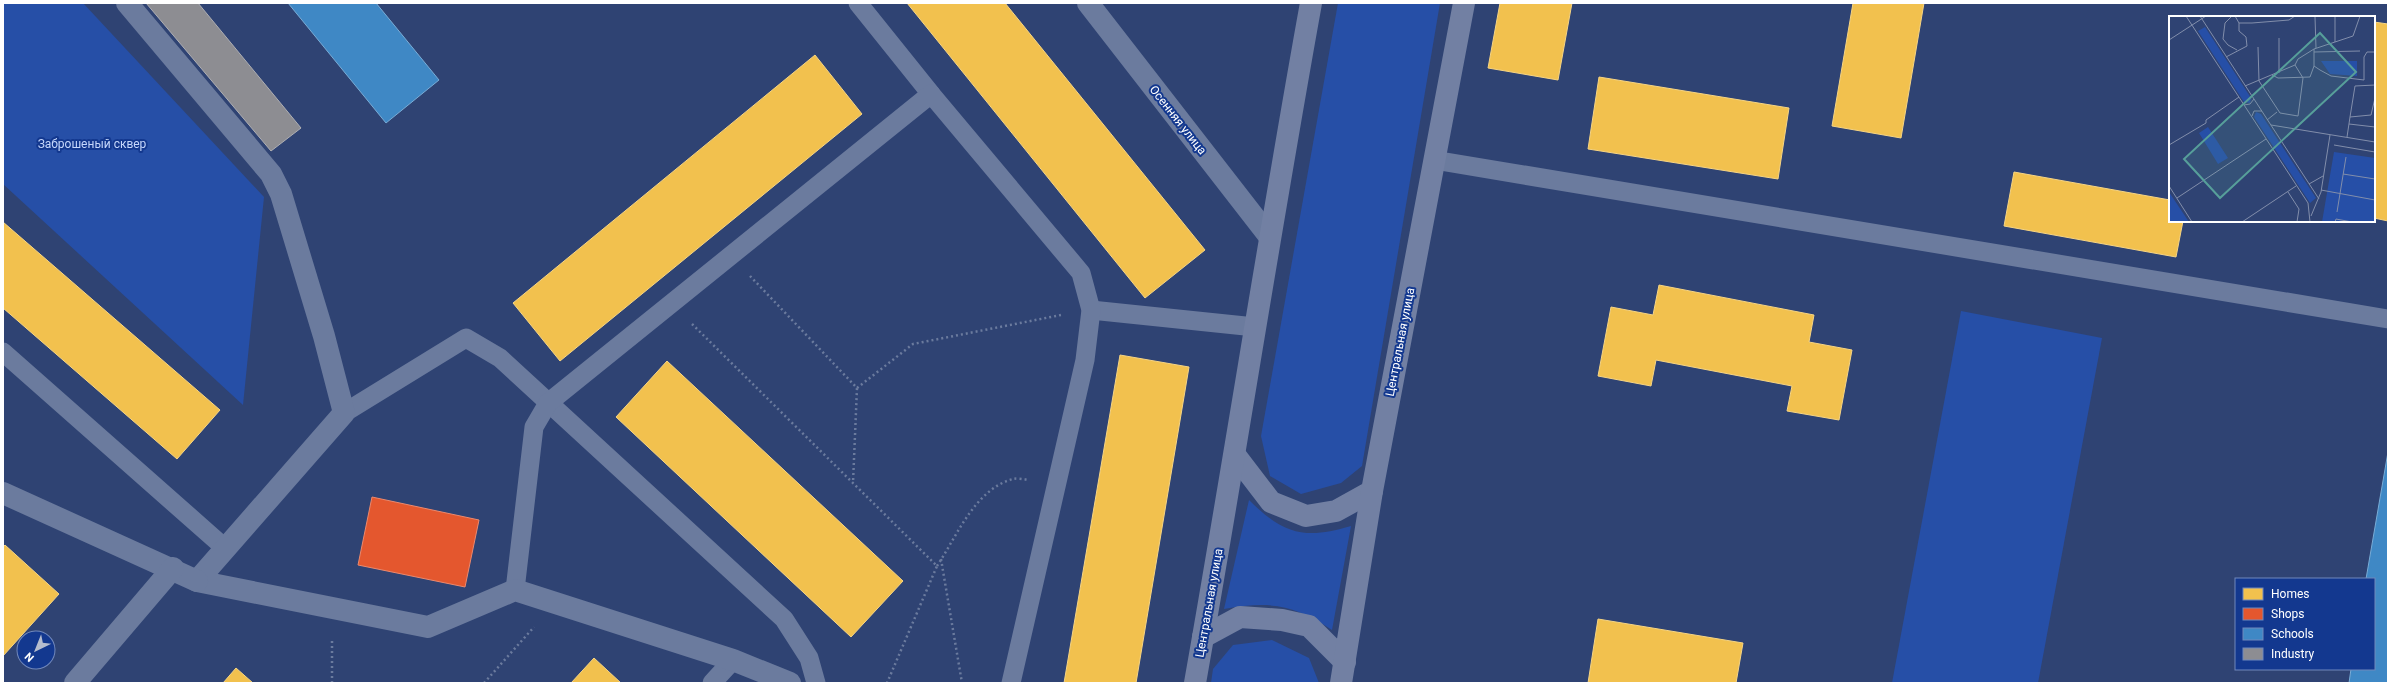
<svg xmlns="http://www.w3.org/2000/svg" width="2391" height="686" font-family="Roboto,sans-serif">
<style>
.green{fill:#264fa7}
.homes{fill:#f2c14e;stroke:#f6d483}
.shops{fill:#e4572e;stroke:#ec896d}
.schools{fill:#3f88c5;stroke:#79acd6}
.industry{fill:#8d8d92;stroke:#afafb3}
.lines{fill:none;stroke-linecap:round;stroke-linejoin:round}
.path{stroke:#6b7b9e;stroke-width:2.5;stroke-dasharray:2 3;stroke-linecap:butt}
.lane{stroke:#6b7b9e;stroke-width:19}
.street{stroke:#6b7b9e;stroke-width:22}
.secondary{stroke:#7280a3;stroke-width:22}
.labels{text-anchor:middle;dominant-baseline:central;stroke-width:4;stroke-linejoin:round;paint-order:stroke}
.street-label{font-size:12px;fill:#fff;stroke:#13388f}
.park-label{font-size:12px;fill:#c5d7fc;stroke:#13388f}
.inset-road{fill:none;stroke:#828eab;stroke-width:1}
.view{fill:#579f9a;fill-opacity:0.15;stroke:#579f9a;stroke-width:2}
.inset-edge{fill:none;stroke:#fff;stroke-width:2}
</style>
<rect width="100%" height="100%" fill="#2f4373"/>
<g class="green">
<path d="M3 3H83L264 197 243 405 3 184Z"/>
<path d="M1338 3H1440L1362 466 1341 483 1301 494 1270 476 1261 436Z"/>
<path d="M1961 311 2102 338 2038 683H1892Z"/>
<path d="M1249 500C1283 534 1305 540 1351 526L1332 630C1293 604 1270 601 1224 609Z"/>
<path d="M1272 640 1309 658 1319 683H1211L1213 669 1233 645Z"/>
</g>
<g class="homes">
<path d="M907 3H1005L1205 250 1145 298Z"/>
<path d="M1500 3H1572L1558 80 1488 68Z"/>
<path d="M1853 3H1924L1901 138 1832 126Z"/>
<path d="M2374 22 2388 24V221L2374 218Z"/>
<path d="M815 55 862 114 560 361 513 303Z"/>
<path d="M1599 77 1789 108 1778 179 1588 149Z"/>
<path d="M2014 172 2170 200V221H2183L2176 257 2004 226Z"/>
<path d="M3 222 220 410 177 459 3 308Z"/>
<path d="M1659 285 1814 315 1809 342 1852 350 1839 420 1787 411 1792 386 1656 360 1651 386 1598 376 1611 307 1653 315Z"/>
<path d="M1120 355 1189 367 1136 683H1064Z"/>
<path d="M667 361 903 581 851 637 616 417Z"/>
<path d="M5 545 59 594 3 656V547Z"/>
<path d="M1598 619 1743 643 1736 683H1588Z"/>
<path d="M594 658 621 683H571Z"/>
<path d="M236 668 253 683H223Z"/>
</g>
<path class="shops" d="M372 497 479 520 465 587 358 565Z"/>
<g class="schools">
<path d="M288 3H376L439 80 386 123Z"/>
<path d="M2388 452V683H2349L2351 669H2374V579H2366Z"/>
</g>
<path class="industry" d="M146 3H198L301 128 271 151Z"/>
<g class="lines">
<g class="path">
<path d="M750 276 857 388 853 483"/>
<path d="M692 324 937 566 887 683"/>
<path d="M857 388 913 344 1061 315"/>
<path d="M941 559 962 683"/>
<path d="M937 566C957 536 975 489 1013 479 1017 478 1023 479 1028 480"/>
<path d="M332 683V638"/>
<path d="M484 683 534 627"/>
</g>
<g class="lane">
<path d="M858 3 931 94"/>
<path d="M1434 160 2388 319"/>
<path d="M1091 310 1255 327"/>
<path d="M3 352 226 549"/>
<path d="M344 413 466 338 500 358 784 619 809 658 816 683"/>
<path d="M515 590 534 427 548 403 931 94 1081 273 1091 310 1085 360 1011 683"/>
<path d="M712 683 733 660"/>
</g>
<g class="street">
<path d="M127 3 271 174 281 194 324 336 344 413 197 581 428 627 515 590 733 660 790 683"/>
<path d="M1088 3 1269 236"/>
<path d="M3 493 197 581"/>
<path d="M75 683 173 568"/>
</g>
<g class="secondary">
<path d="M1235 455 1271 502 1306 516 1336 511 1372 491"/>
<path d="M1203 637 1240 617 1282 620 1309 626 1345 662"/>
<path d="M1195 683C1235 457 1270 229 1311 3"/>
<path d="M1341 683 1372 491 1464 3"/>
</g>
</g>
<g class="labels">
<g class="street-label">
<text transform="translate(1178 120) rotate(52)">Осенняя улица</text>
<text transform="translate(1400 342) rotate(-79)">Центральная улица</text>
<text transform="translate(1209 603) rotate(-80)">Центральная улица</text>
</g>
<g class="park-label">
<text x="92" y="144">Заброшеный сквер</text>
</g>
</g>
<g transform="translate(2169 16)">
<rect width="206" height="206" fill="#2f4373"/>
<path d="M36 11 82 82 81 87 75 86 29 15ZM152 45H188V60L161 58ZM87 96 92 98 147 182 141 187 85 101ZM39 111 59 142 49 148 30 117ZM165 136 206 142V206H153ZM0 176 20 206H0Z" fill="#264fa7"/>
<path class="inset-road" d="M17 0 139 187 141 206M31 0 150 183M63 0 56 7 54 23 59 29 68 34M66 0 70 7H83L120 4 126 0M166 0V26M146 1 147 32M110 22V57M0 24 37 0M89 31 90 65 111 97 129 100 134 62 126 49M145 33 184 20 191 0M145 36 191 35M57 41 78 30 77 21 70 15V7M103 59 109 62 141 61 145 50M195 64V41L198 36H206M76 70 126 49 129 43 145 33V50L151 54 162 60 195 64M75 89 81 88 85 83M83 100 85 95H93M181 101 186 70 206 69M98 104 108 96M180 108 206 111M102 109 206 126M178 121 181 101 202 99 206 82M0 129 37 107V104L70 81M165 129 206 136M174 158 206 163M140 168 154 160M0 170 23 206M152 174 206 184M119 176 130 193 128 206M8 182 97 123M168 196 177 141M142 200 152 176 161 119M73 206 127 170M166 206 167 203 183 206"/>
<path class="view" d="M151 17 187 56 51 182 15 143Z"/>
<rect width="206" height="206" class="inset-edge"/>
</g>
<rect width="2391" height="686" fill="none" stroke="#ffffff" stroke-width="8"/>
<rect x="2235" y="578" width="140" height="92" fill="#13388f" stroke="#7188bc"/>
<rect x="2243" y="588" width="20" height="12" fill="#f2c14e" stroke="#7188bc"/>
<text x="2271" y="598" font-size="12" fill="#ffffff">Homes</text>
<rect x="2243" y="608" width="20" height="12" fill="#e4572e" stroke="#7188bc"/>
<text x="2271" y="618" font-size="12" fill="#ffffff">Shops</text>
<rect x="2243" y="628" width="20" height="12" fill="#3f88c5" stroke="#7188bc"/>
<text x="2271" y="638" font-size="12" fill="#ffffff">Schools</text>
<rect x="2243" y="648" width="20" height="12" fill="#8d8d92" stroke="#7188bc"/>
<text x="2271" y="658" font-size="12" fill="#ffffff">Industry</text>
<g transform="translate(36 650) rotate(223)"><circle r="19" fill="#13388f" stroke="#7188bc"/>
<path d="M0-3L7 15L0 10L-7 15Z" fill="#b6bdce"/>
<text y="-6" font-size="11" font-weight="bold" text-anchor="middle" fill="#ffffff">N</text>
</g>
</svg>
